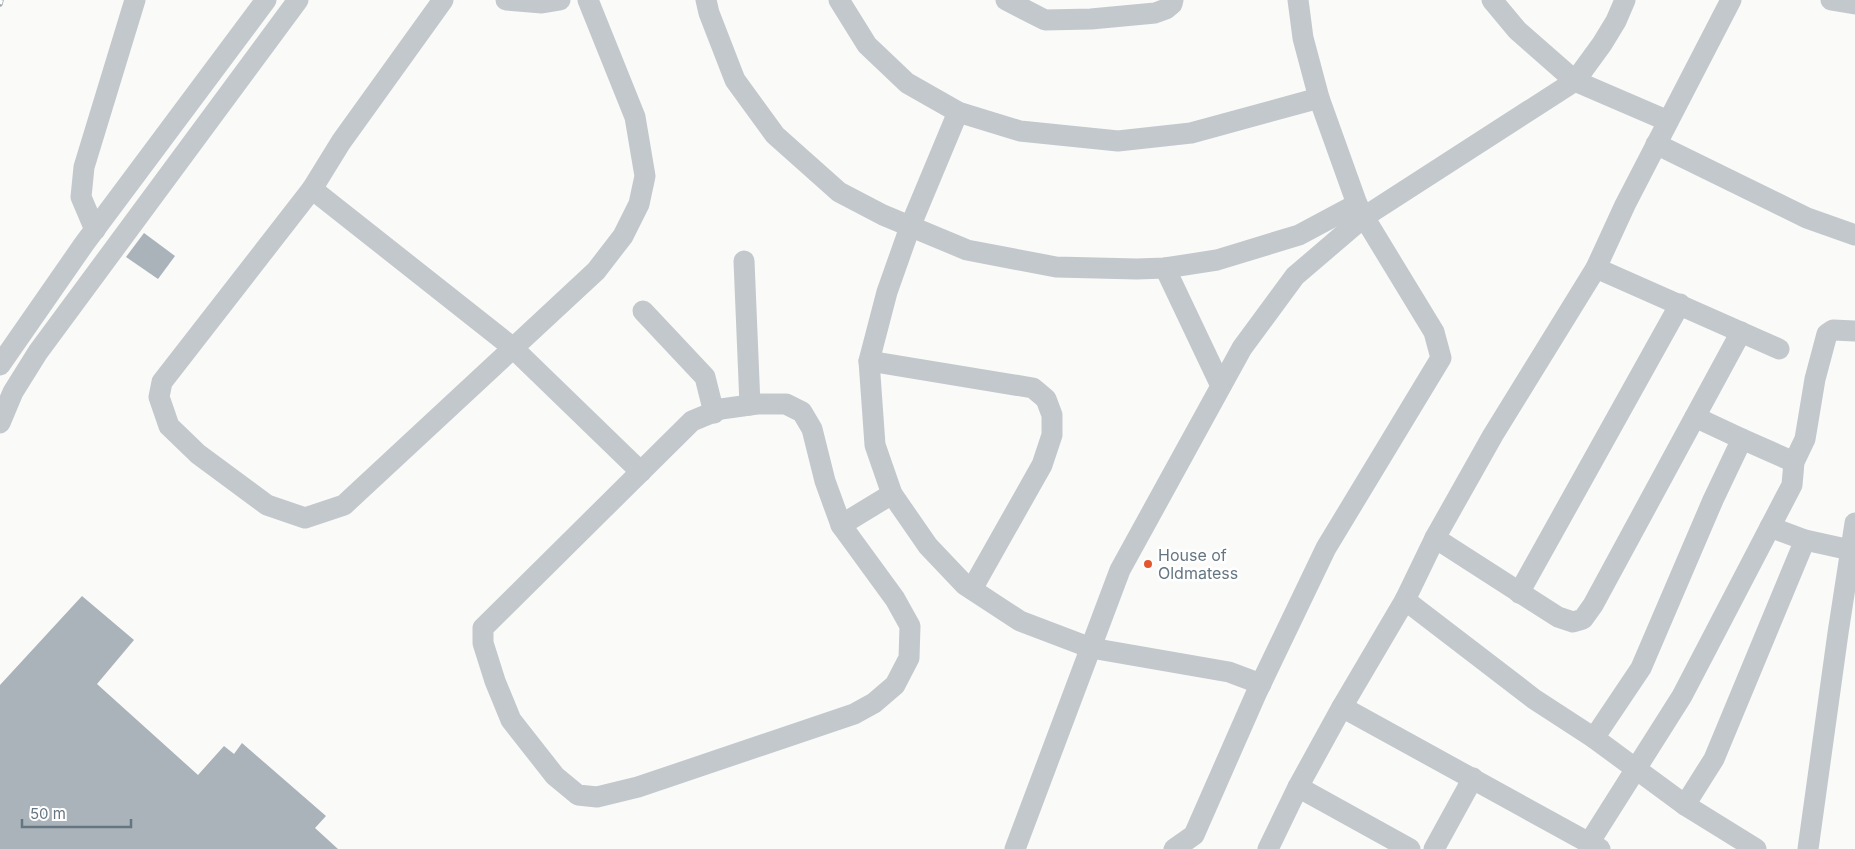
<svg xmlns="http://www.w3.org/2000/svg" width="1855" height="849" font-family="Inter,sans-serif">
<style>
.building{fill:#aab3b9}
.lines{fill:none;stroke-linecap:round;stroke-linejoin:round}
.minor{stroke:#c3c8cc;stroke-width:21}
.rail-casing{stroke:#a2aab0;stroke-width:5.5}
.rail{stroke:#fff;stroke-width:4;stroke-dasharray:11;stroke-linecap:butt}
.poi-dot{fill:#e4572e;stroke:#fff;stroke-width:2}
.labels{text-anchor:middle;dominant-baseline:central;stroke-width:5;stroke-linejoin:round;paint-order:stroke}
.poi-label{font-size:16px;fill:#657683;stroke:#fff;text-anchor:start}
</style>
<rect width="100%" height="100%" fill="#fafaf8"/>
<g class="building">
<path d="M144 233 175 256 158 279 126 257Z"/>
<path d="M82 596 134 640 97 684 198 775 224 746 234 754 242 743 326 816 315 828 338 849H0V685Z"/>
</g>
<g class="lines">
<g class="minor">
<path d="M443 0 341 142 312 189 162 382 159 397 169 426 198 454 267 505 305 518 344 505 596 271 623 236 639 204 645 176 635 117 588 0"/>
<path d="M506 0 542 3 560 0"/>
<path d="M706 0 709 13 735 80 775 135 839 192 883 215 967 250 1056 267 1137 269 1165 268 1217 260 1299 235 1357 204"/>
<path d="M839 0 867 45 907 83 958 112 1020 131 1118 141 1191 133 1319 98"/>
<path d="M1006 0 1045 20 1091 19 1155 13 1166 9 1172 4 1173 0"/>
<path d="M1492 0 1517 30 1575 81 1668 121"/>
<path d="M1831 0 1855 4"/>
<path d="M958 112 910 227 887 292 869 361 875 445 892 494 928 546 965 585 1020 621 1091 648 1229 672 1261 684"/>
<path d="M1656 144 1807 218 1855 235"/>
<path d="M312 189 512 347 641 472"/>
<path d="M95 230 81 197 84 167 135 0"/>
<path d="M744 261 750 405"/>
<path d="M1165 268 1221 386"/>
<path d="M1596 268 1779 349"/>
<path d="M643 311 705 377 714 413"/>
<path d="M869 361 1033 388 1046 399 1052 415V435L1042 465 972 589"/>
<path d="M0 365 84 244 266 0"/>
<path d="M757 404H786L802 412 812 429 825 481 841 525 895 599 910 626 909 658 895 685 874 703 854 714 638 787 597 797 578 795 555 776 511 720 495 681 483 643V628L692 421 721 409Z"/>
<path d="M1695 417 1742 439 1794 462"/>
<path d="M0 423 13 392 38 352 298 0"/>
<path d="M841 525 892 494"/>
<path d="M1770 527 1805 540 1855 551"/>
<path d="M1435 538 1558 617 1573 622 1583 619 1593 605 1741 332"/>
<path d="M1519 593 1680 304"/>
<path d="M1405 600 1534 699 1594 738 1685 805 1756 849"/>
<path d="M1342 707 1600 849"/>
<path d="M1594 738 1641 668 1713 500 1742 439"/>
<path d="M1298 787 1410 849"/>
<path d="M1685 805 1714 759 1805 540"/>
<path d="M1589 843 1682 696 1792 485 1794 462 1805 439 1815 379 1827 334 1833 330 1855 331"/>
<path d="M1015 849 1120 570 1242 348 1295 276 1364 217 1575 81 1602 44 1616 21 1625 0"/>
<path d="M1174 849 1194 835 1256 694 1326 548 1441 358 1434 332 1364 217 1357 204 1319 98 1303 38 1298 0"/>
<path d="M1268 849 1298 787 1342 707 1405 600 1435 538 1493 435 1596 268 1625 205 1731 0"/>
<path d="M1434 849 1473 778"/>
<path d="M1808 849 1838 633 1855 523"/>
</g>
<defs>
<path id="rail" d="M0 4 1 0"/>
</defs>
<use href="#rail" class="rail-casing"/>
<use href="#rail" class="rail"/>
</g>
<circle class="poi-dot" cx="1148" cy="564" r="5"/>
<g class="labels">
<g class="poi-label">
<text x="1158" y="555">House of<tspan x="1158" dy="18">Oldmatess</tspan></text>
</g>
</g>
<path d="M22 819v8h109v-8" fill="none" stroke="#657683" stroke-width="2.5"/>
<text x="30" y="819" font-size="15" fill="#657683" stroke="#ffffff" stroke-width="4" paint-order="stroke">50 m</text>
</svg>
